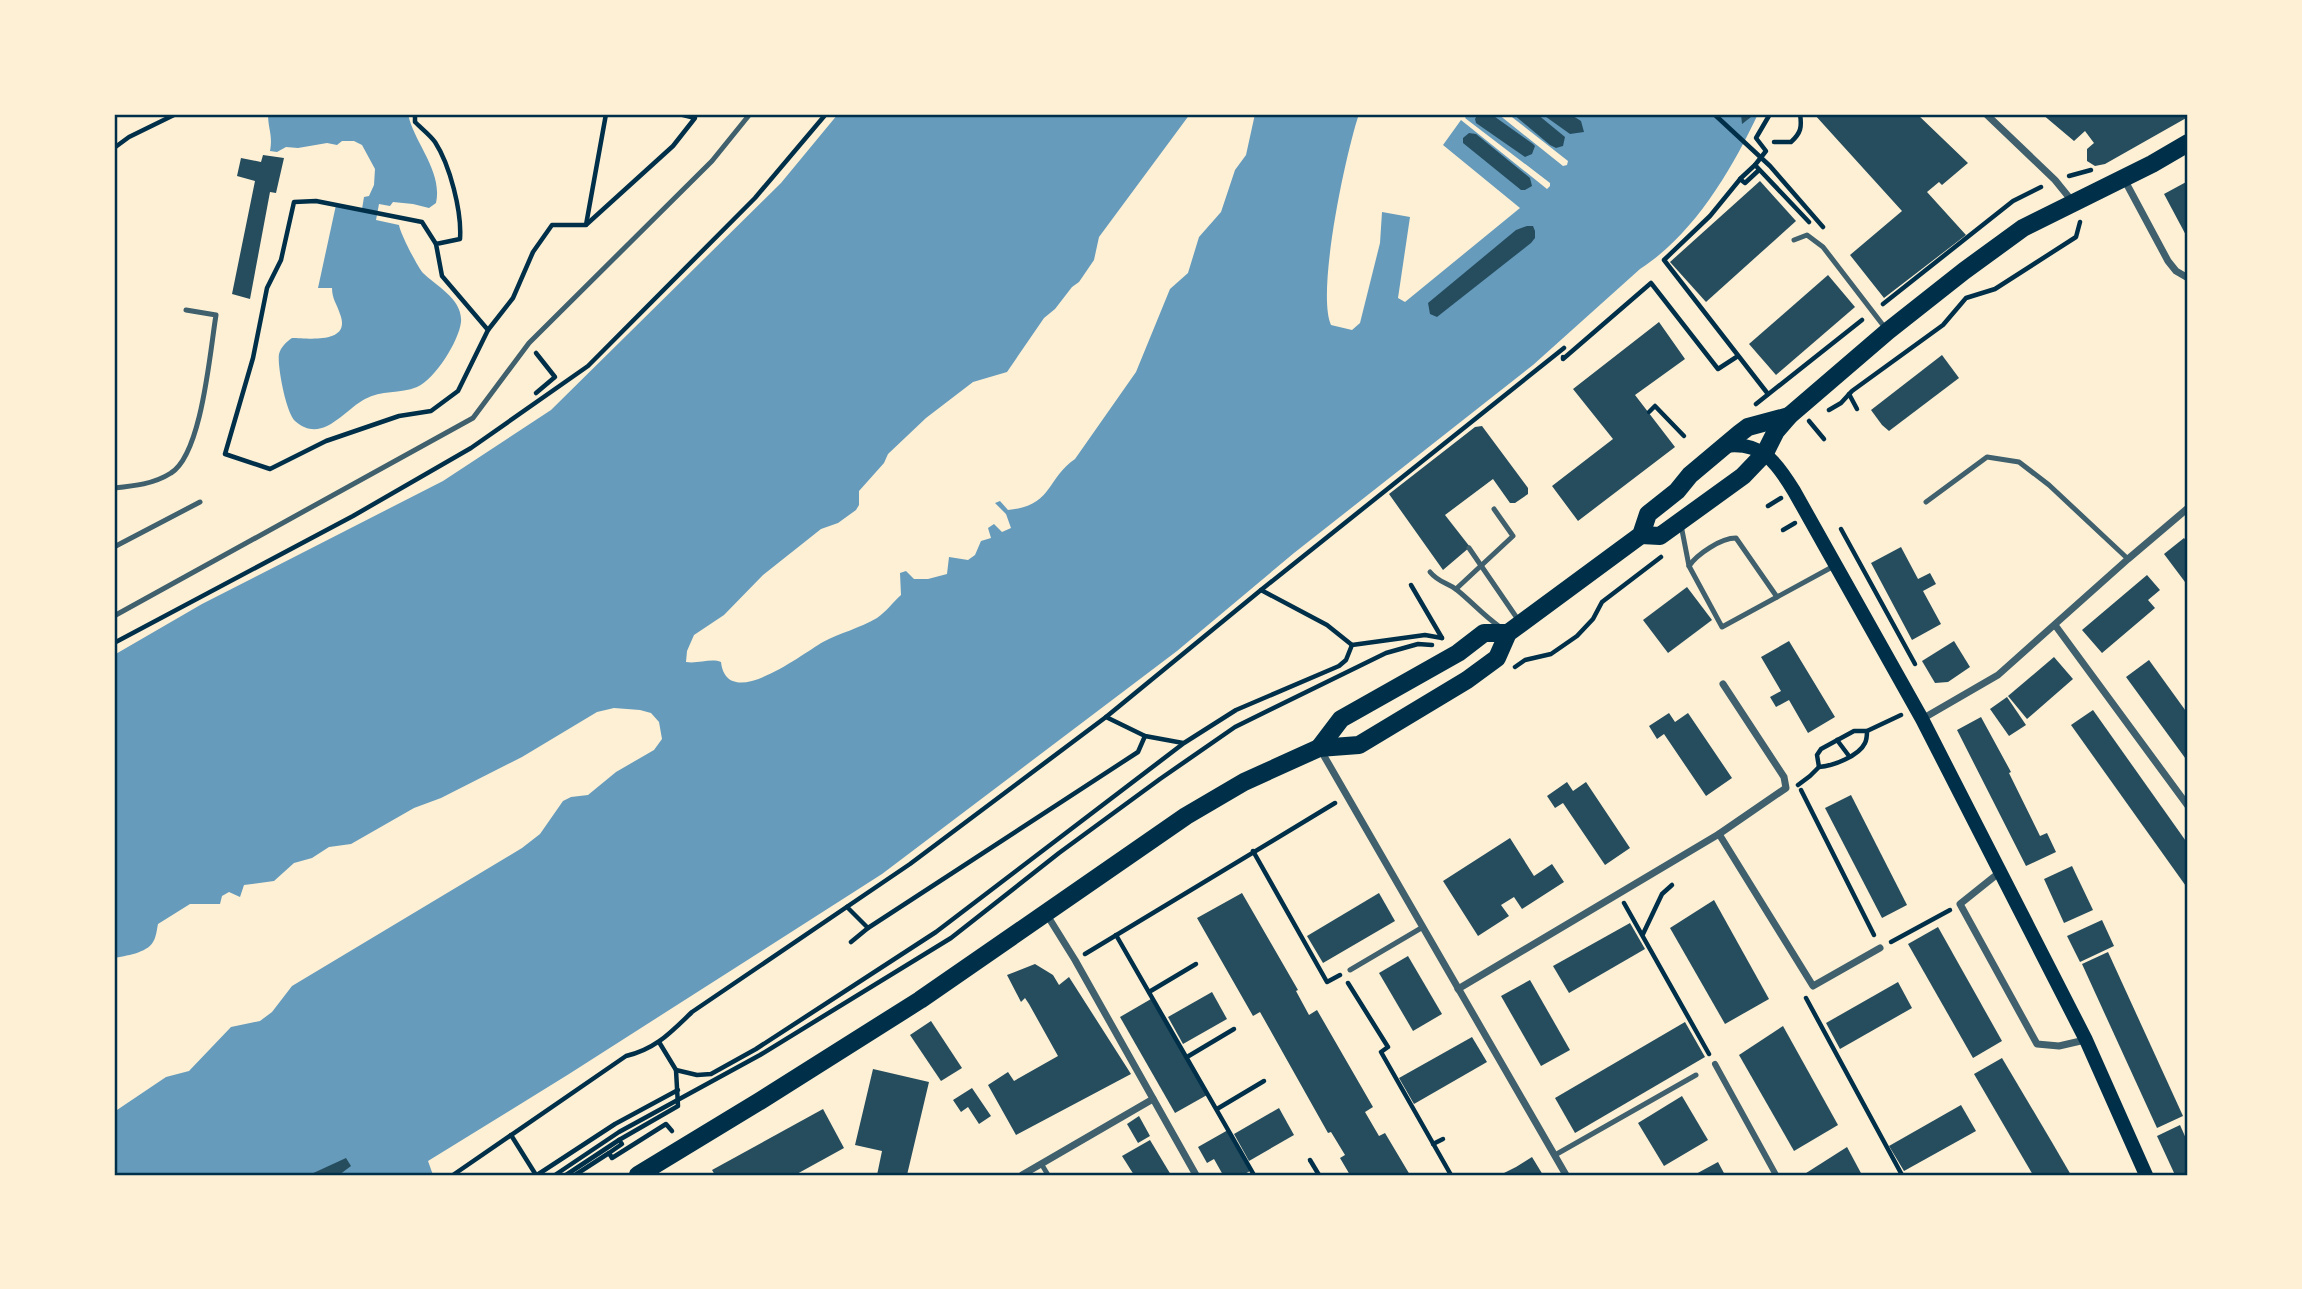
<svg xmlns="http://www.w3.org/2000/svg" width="2302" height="1289" font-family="'PT Sans',sans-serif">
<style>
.water{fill:#669bbc}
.building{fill:#264d5e}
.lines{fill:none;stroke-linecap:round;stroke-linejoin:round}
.path{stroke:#003049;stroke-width:4.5}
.service{stroke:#3f606c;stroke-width:5}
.pedestrian{stroke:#3f606c;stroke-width:6}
.minor{stroke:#3f606c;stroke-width:7}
.secondary{stroke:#003049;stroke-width:14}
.primary{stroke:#003049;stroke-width:18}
.neatline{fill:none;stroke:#003049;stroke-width:2.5}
</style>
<rect width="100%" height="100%" fill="#fdf0d5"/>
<g class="water">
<path d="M268 114H408C414 143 443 171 436 203L429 208 413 204 393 202 390 206 379 204 376 220 399 225C400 233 417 266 423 273 436 286 463 299 461 322 459 341 435 379 417 387 400 394 381 390 365 399 344 410 322 445 295 421 286 413 277 365 279 354 281 347 286 342 292 338 307 338 352 345 340 314 337 304 332 299 332 288H318L336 205 362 209 364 197 369 196 374 185 375 169 362 145 354 141H342L337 145 327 143 298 148 286 147 277 152 270 151C273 135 268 129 268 114Z"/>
<path d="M838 114H1190L1099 237 1094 260 1079 282 1072 287 1055 309 1044 318 1007 372 973 382 926 418 888 454 884 463 859 491V505L856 510 838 523 821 529 763 575 724 615 694 635 687 651 686 662C698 664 711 658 721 662 727 713 802 654 823 642 840 633 860 628 877 618 886 612 893 602 901 595L900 573 906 571 914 579H928L947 574 949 557 968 560 975 555 981 541 991 538 988 528 994 524 1002 532 1011 528 1006 514 995 503 1000 501 1008 510C1053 506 1046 479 1075 459L1136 372 1170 289 1188 273 1199 237 1221 212 1235 170 1246 155 1255 114H1359C1346 152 1316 292 1331 325L1352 330 1360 323 1380 243 1382 212 1410 217 1398 298 1405 302 1520 208 1443 145 1461 120 1547 189 1550 186V183L1465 118 1468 114H1498L1563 166 1567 165 1568 161 1508 114H1758C1731 171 1694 234 1640 269L1533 365 1294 553 1177 651 882 874 569 1074 428 1161 433 1175H114V1112L166 1077 189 1071 231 1027 260 1021 272 1012 292 986 522 848 540 834 563 801 571 797 588 795 616 772 654 750 662 739 659 722 651 713 640 710 614 708 597 712 522 757 441 798 414 808 351 844 329 847 312 858 294 863 274 881 244 885 240 897 229 892 222 896 220 904H190L158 924C157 929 156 938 153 942 147 953 125 956 114 958V655L202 604 443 481 551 410 781 183Z"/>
</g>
<g class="building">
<path d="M1478 114H1491L1533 144 1535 146 1532 154 1525 157 1476 123 1475 119Z"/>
<path d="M1513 114H1537L1565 137 1563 146 1556 148 1550 145Z"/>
<path d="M1542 114H1570L1581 121 1584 132 1570 134Z"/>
<path d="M1741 114H1755L1742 124Z"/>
<path d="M1814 114H1917L1968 163 1942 185 1939 182 1927 192 1966 235 1884 298 1850 255 1902 211Z"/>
<path d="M2042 114H2188V117L2105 164 2095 166 2087 161V149L2094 143 2085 131 2074 141Z"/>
<path d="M1469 133 1476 134 1530 178 1532 186 1525 190H1521L1463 143V138Z"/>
<path d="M263 155 284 158 276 193 270 192 250 299 232 294 255 181 237 176 241 158 261 162Z"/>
<path d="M1760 181 1796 221 1706 302 1670 262Z"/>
<path d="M2188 181V239L2164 194Z"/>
<path d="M1527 226H1533L1535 231V238L1531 243 1437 317 1430 314 1428 303 1516 230Z"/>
<path d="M1828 275 1855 307 1776 375 1749 344Z"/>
<path d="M1659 322 1685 359 1635 395 1675 447 1578 521 1552 486 1613 439 1573 389Z"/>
<path d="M1942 355 1959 378 1889 431 1882 425 1871 410Z"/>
<path d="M1482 426 1528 488V494L1515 503H1510L1493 479 1445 515 1470 547 1443 570 1389 494 1475 427Z"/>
<path d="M2184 538 2188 543V586L2164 554Z"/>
<path d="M1901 547 1918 579 1930 573 1936 584 1923 591 1941 624 1912 640 1871 563Z"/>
<path d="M2147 575 2160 590 2148 600 2155 608 2102 653 2082 630Z"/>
<path d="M1687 587 1712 620 1668 653 1643 620Z"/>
<path d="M1789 641 1835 717 1808 733 1789 700 1776 707 1770 697 1781 691 1761 657Z"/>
<path d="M1954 641 1970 667 1948 682 1935 683 1922 661Z"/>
<path d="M2054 657 2073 679 2027 719 2008 696Z"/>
<path d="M2149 660 2188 714V762L2126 677Z"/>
<path d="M2007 697 2026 725 2009 736 1990 709Z"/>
<path d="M2093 710 2188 844V889L2071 725Z"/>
<path d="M1669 713 1675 722 1688 713 1732 778 1706 796 1664 734 1657 739 1649 726Z"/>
<path d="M1981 717 2011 772 2009 773 2040 836 2047 833 2056 852 2026 866 1957 730Z"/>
<path d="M1567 782 1573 791 1586 782 1630 848 1605 865 1563 803 1555 808 1547 796Z"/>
<path d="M1851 795 1907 905 1882 918 1825 808Z"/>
<path d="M1510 838 1534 876 1552 864 1564 882 1522 909 1514 897 1501 905 1509 916 1478 936 1443 881Z"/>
<path d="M2072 866 2093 910 2064 923 2044 879Z"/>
<path d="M1242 893 1298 990 1296 991 1309 1015 1317 1010 1373 1107 1365 1112 1379 1136 1385 1133 1410 1175H1350L1340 1158 1345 1155 1331 1132 1328 1133 1260 1012 1253 1016 1197 918Z"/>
<path d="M1379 893 1395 921 1323 963 1307 936Z"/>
<path d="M1714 900 1769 999 1725 1024 1670 928Z"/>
<path d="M2102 920 2114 946 2080 962 2067 936Z"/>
<path d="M1630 923 1645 949 1569 993 1553 966Z"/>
<path d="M1938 927 2002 1041 1973 1058 1908 944Z"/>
<path d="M2108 952 2183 1116 2157 1128 2082 964Z"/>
<path d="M1408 956 1442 1014 1413 1031 1379 973Z"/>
<path d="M1035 964 1053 975 1059 985 1069 977 1131 1074 1016 1135 988 1085 1008 1072 1014 1081 1058 1056 1029 1004 1025 998 1021 1002 1007 975Z"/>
<path d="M1530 980 1570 1050 1541 1066 1501 996Z"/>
<path d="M1898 982 1912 1008 1840 1049 1826 1023Z"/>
<path d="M1212 992 1227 1019 1183 1044 1168 1017Z"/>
<path d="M1151 999 1207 1095 1175 1113 1120 1017Z"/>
<path d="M931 1021 962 1068 941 1081 910 1035Z"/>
<path d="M1685 1022 1705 1057 1575 1133 1555 1098Z"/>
<path d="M1783 1026 1838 1125 1794 1151 1739 1055Z"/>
<path d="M1472 1037 1487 1062 1414 1104 1399 1078Z"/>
<path d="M2002 1058 2053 1144 2071 1175H2033L2016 1146 1974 1074Z"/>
<path d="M873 1069 929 1082 907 1175H877L882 1151 855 1145Z"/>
<path d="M972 1088 991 1116 979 1124 968 1107 961 1112 953 1100Z"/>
<path d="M1682 1096 1708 1140 1664 1166 1638 1123Z"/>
<path d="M1961 1105 1976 1131 1904 1171 1889 1146Z"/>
<path d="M1279 1108 1294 1135 1249 1161 1234 1134Z"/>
<path d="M823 1109 844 1148 795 1175H715L712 1170Z"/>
<path d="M1139 1116 1150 1136 1138 1143 1127 1124Z"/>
<path d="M2180 1125 2188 1143V1175H2175L2157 1136Z"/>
<path d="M1228 1130 1250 1171 1243 1175H1223L1214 1159 1207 1163 1198 1147Z"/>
<path d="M1150 1140 1171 1175H1134L1122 1156Z"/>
<path d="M1847 1147 1862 1175H1803Z"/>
<path d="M1532 1157 1543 1175H1500L1516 1167Z"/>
<path d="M346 1158 351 1166 339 1175H309Z"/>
<path d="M1718 1162 1725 1175H1694Z"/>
</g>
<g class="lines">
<g class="path">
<path d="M415 114V122C421 128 430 135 435 142 450 165 462 212 460 239L436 244 442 276 488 330"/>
<path d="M1714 114 1770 166 1823 227"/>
<path d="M1774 142H1791C1801 133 1802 127 1800 114"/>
<path d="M114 148 129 137 176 114"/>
<path d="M1755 165 1766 151 1756 138 1770 114"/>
<path d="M2069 176 2091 170"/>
<path d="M1740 179 1745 183 1759 170"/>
<path d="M587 224 673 146 695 118 679 114"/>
<path d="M436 244 422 222 316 201 294 202 281 260 267 288 253 358 225 454 270 469 326 441 399 416 431 411 458 391 488 330 513 298 533 252 552 225H586L606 114"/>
<path d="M1883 304 2013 201 2041 187"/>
<path d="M1563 357V359L1651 283 1718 369 1738 356"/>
<path d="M536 393 555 377 536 353"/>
<path d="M1768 394 1664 260 1710 216 1741 178 1755 165 1809 222"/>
<path d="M1849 394 1857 409"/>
<path d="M1756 404 1862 320"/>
<path d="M1829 410 1841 403 1852 391 1943 325 1966 298 1995 289 2076 237 2080 222"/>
<path d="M1649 412 1655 406 1684 436"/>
<path d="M1809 421 1824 439"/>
<path d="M1768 506 1781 498"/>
<path d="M1841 529 1915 664"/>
<path d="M1783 530 1795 523"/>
<path d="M1411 585 1442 638"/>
<path d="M1261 590 1327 625 1352 645"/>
<path d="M114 643 353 516 471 448 588 366 755 198 826 114"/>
<path d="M1515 667 1525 660 1551 654 1577 636 1593 619 1602 602 1661 557"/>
<path d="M1106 717 1145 736 1183 743"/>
<path d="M1837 740 1849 756"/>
<path d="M1819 767 1817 755 1821 749 1854 731H1867L1901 715"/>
<path d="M1798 785 1810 776 1819 767C1833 766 1859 756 1865 743 1867 739 1867 735 1867 731"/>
<path d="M1801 790 1874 935"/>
<path d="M1253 851 1327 982 1340 975"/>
<path d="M1624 903 1709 1054"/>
<path d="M847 907 868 928"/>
<path d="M1643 934 1662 894 1672 885"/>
<path d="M1116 935 1254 1175"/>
<path d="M851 942 868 928 1138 752 1145 736"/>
<path d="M1891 942 1950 910"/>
<path d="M1085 954 1335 803"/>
<path d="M1348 983 1388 1047 1381 1052 1451 1175"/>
<path d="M1149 992 1196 964"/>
<path d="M1806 998 1902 1175"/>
<path d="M1187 1057 1234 1029"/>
<path d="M676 1070 697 1075 711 1074 756 1049 936 932 1184 743 1236 710 1339 666 1346 660 1352 645 1425 635 1442 638"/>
<path d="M1217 1109 1264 1081"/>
<path d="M511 1135 536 1175"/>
<path d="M1433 1144 1443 1139"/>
<path d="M609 1153 622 1144 619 1140"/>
<path d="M1310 1160 1319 1175"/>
<path d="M453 1175 626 1056C656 1049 671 1032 692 1012L910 864 1106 717 1261 590 1564 348"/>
<path d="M537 1175 615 1124 678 1090"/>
<path d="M555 1175 619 1132 760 1055 951 938 1059 853 1160 779 1235 727 1386 653 1418 644 1432 645"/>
<path d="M566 1175 619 1140 678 1106 676 1070 659 1042"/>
<path d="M575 1175 609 1153 612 1158 666 1124 672 1131"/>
</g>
<g class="service">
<path d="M1794 240 1807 235 1823 247 1886 329"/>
<path d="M114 488C134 486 154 484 171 473 202 454 210 351 216 315L186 310"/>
<path d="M1926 502 1987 457 2019 462 2049 485 2128 559"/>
<path d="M1681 525 1689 566 1722 627 1834 566"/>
<path d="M114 547 200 502"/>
<path d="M1469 548 1519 621"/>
<path d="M1689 566C1697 554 1721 538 1736 538L1777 597"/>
<path d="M1430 572C1439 583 1447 582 1457 590 1472 602 1484 616 1500 627"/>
<path d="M1456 589 1513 536 1494 509"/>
<path d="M114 616 473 418 529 343 712 161 750 114"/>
<path d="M1350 970 1423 927"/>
<path d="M1555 1155 1696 1075"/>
<path d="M1042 1165 1048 1175"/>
</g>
<path class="pedestrian" d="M1715 1064 1776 1175"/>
<g class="minor">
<path d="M1986 114 2055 180 2072 201"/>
<path d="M2124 179 2168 261 2176 271 2188 278"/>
<path d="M2055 625 2188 806"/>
<path d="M1922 719 1998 675 2128 559 2188 508"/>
<path d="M1320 749 1566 1175"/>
<path d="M1719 834 1813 986 1880 948"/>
<path d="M2000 872 1960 904 2037 1044 2059 1046 2085 1040"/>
<path d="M1047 915 1075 960 1196 1175"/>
<path d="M1458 989 1719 834 1786 788 1784 777 1723 684"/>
<path d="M1022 1175 1153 1099"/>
</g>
<path class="secondary" d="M1725 446C1762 441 1777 463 1794 491L1922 719 2086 1040 2146 1175"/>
<g class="primary">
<path d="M1641 535 1660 536 1743 476 1765 453 1776 431 1789 416 1888 331 1964 271 2023 228 2152 164 2188 143"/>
<path d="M1319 748 1341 719 1458 653 1484 633H1508"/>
<path d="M638 1175 760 1101 920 1000 1186 816 1244 782 1319 748 1359 745 1467 680 1497 658 1508 633 1641 535 1648 514 1677 491 1690 475 1740 433 1748 427 1789 416"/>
</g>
</g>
<rect width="2302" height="1289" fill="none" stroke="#fdf0d5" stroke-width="231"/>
<rect x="116" y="116" width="2070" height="1058" class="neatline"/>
</svg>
